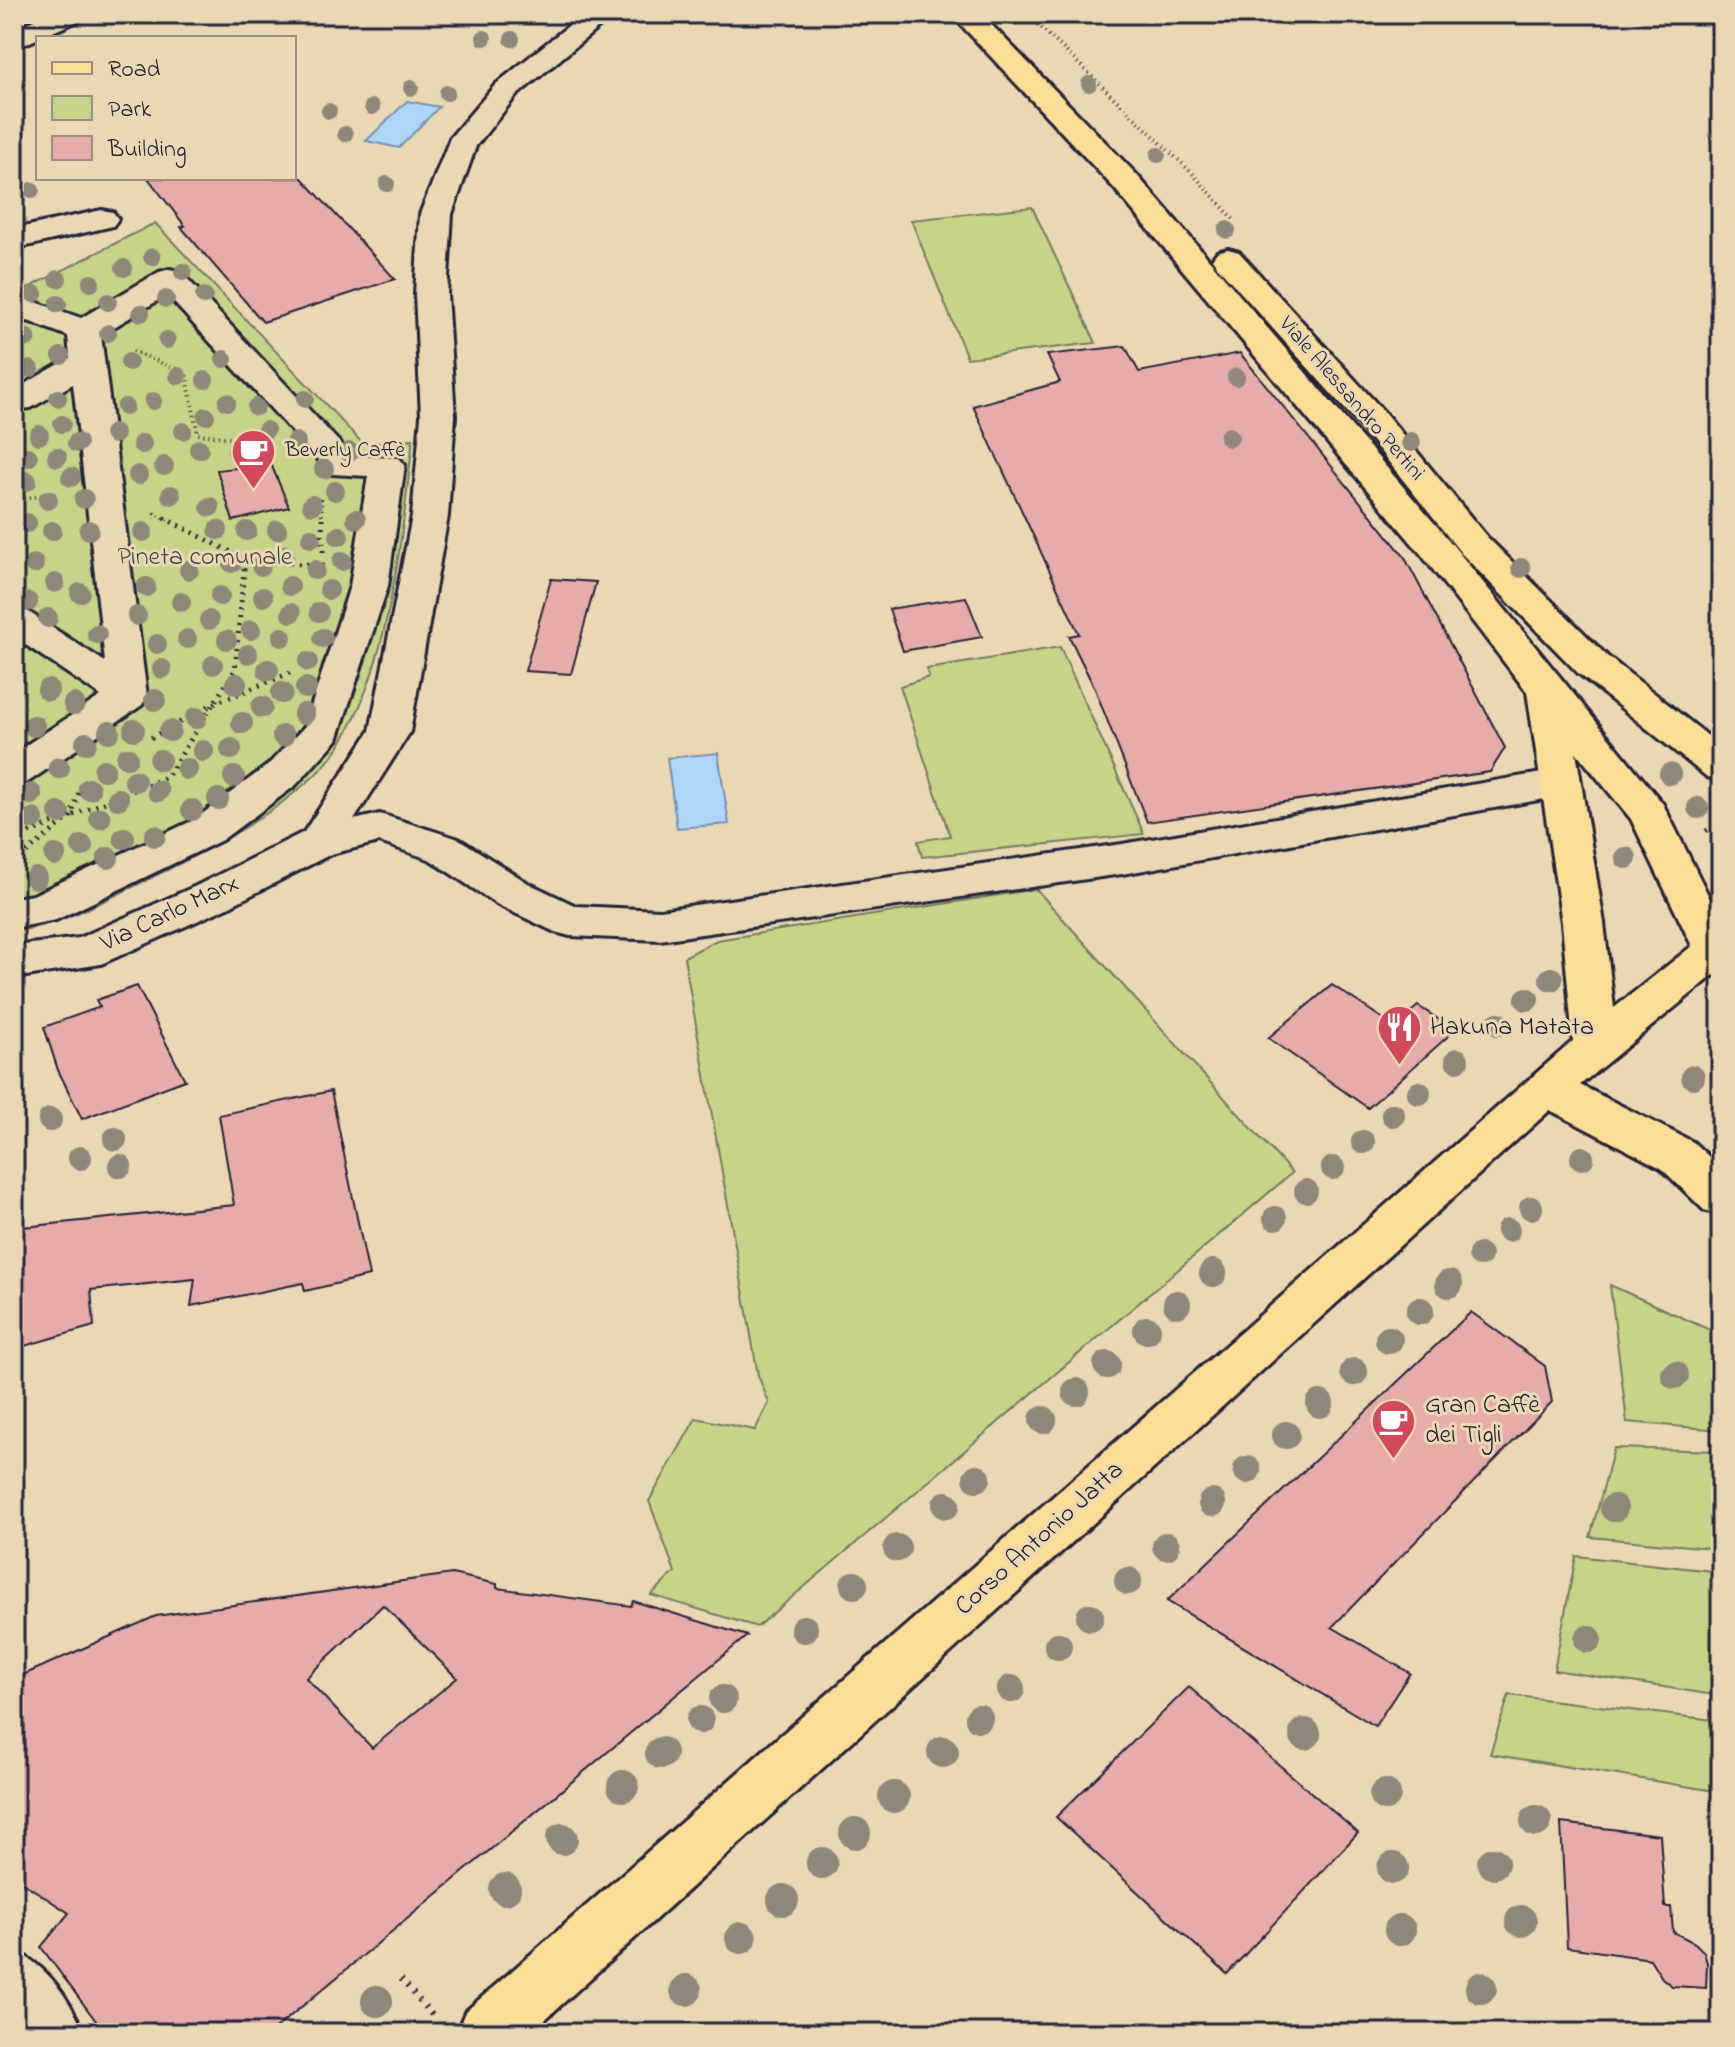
<svg xmlns="http://www.w3.org/2000/svg" width="1735" height="2047" font-family="'Indie Flower',sans-serif">
<style>
.green{fill:#c7d386;stroke:#747a60;stroke-width:2}
.water{fill:#aed6f8;stroke:#768eac;stroke-width:2}
.building{fill:#e7aca9;stroke:#22223b;stroke-width:2;fill-rule:evenodd}
.lines{fill:none;stroke-linecap:round;stroke-linejoin:round}
.minor-casing{stroke:#22223b;stroke-width:6}
.major-casing{stroke:#22223b;stroke-width:6}
.path-far2{stroke:#22223b;stroke-width:4;stroke-dasharray:1 4;stroke-linecap:butt}
.path-far1{stroke:#22223b;stroke-width:5;stroke-dasharray:2 6;stroke-linecap:butt}
.path{stroke:#22223b;stroke-width:6;stroke-dasharray:2 7;stroke-linecap:butt}
.minor{fill:#ead8b5;fill-rule:evenodd}
.major{fill:#fbde96;fill-rule:evenodd}
.tree{fill:#8e877a}
.labels{text-anchor:middle;dominant-baseline:central;stroke-width:6;stroke-linejoin:round;paint-order:stroke}
.far-street-label{font-size:22px;fill:#22223b;stroke:#ead8b5}
.far-poi-label{font-size:22px;fill:#22223b;stroke:#ead8b5;text-anchor:start}
.park-label{font-size:26px;fill:#43454a;stroke:#ead8b5}
.street-label{font-size:26px;fill:#22223b;stroke:#ead8b5}
.poi-label{font-size:26px;fill:#22223b;stroke:#ead8b5;text-anchor:start}
</style>
<rect width="100%" height="100%" fill="#ead8b5"/>
<filter id="ink" filterUnits="userSpaceOnUse"><feTurbulence type="fractalNoise" baseFrequency=".0125" numOctaves="2"/><feDisplacementMap in="SourceGraphic" scale="16" xChannelSelector="R" yChannelSelector="G"/><feConvolveMatrix kernelMatrix="1 2 1 2 8 2 1 2 1" color-interpolation-filters="sRGB"/></filter>
<g filter="url(#ink)">
<g class="green">
<path d="M1032 207 1096 343 967 358 911 220Z"/>
<path d="M155 223 364 445 413 439C402 534 387 711 313 777 269 817 218 845 165 871 115 895 69 923 14 932V295Z"/>
<path d="M1060 647 1144 834 922 857 918 841 950 836 900 686 929 677 927 669Z"/>
<path d="M1036 889 1292 1173 757 1627 651 1595 675 1572 649 1501 696 1418 755 1430 769 1403 758 1375 684 957 717 940Z"/>
<path d="M1610 1285 1712 1331 1719 1430 1627 1422Z"/>
<path d="M1614 1448 1721 1451V1549L1590 1537Z"/>
<path d="M1576 1556 1721 1572V1696L1554 1670Z"/>
<path d="M1509 1695 1721 1721V1792L1490 1754Z"/>
</g>
<g class="water">
<path d="M407 101 439 107 399 148 366 141Z"/>
<path d="M718 753 729 824 677 828 667 758Z"/>
</g>
<g class="building">
<path d="M148 178H302L395 279 263 322 181 227 185 226Z"/>
<path d="M1125 346 1139 372 1240 353 1404 556 1505 748 1490 772 1147 822 1095 689 1069 636 1079 634 973 406 1060 382 1047 355Z"/>
<path d="M271 464 289 507 233 521 217 470Z"/>
<path d="M551 579 596 582 571 674 525 671Z"/>
<path d="M966 597 982 637 903 651 889 609Z"/>
<path d="M1332 985 1394 1026 1418 1006 1455 1030 1368 1108 1268 1038Z"/>
<path d="M137 986 185 1080 82 1119 58 1070 44 1027 100 1007 96 1000Z"/>
<path d="M331 1091 369 1276 305 1291 303 1283 191 1306 195 1279 91 1290 94 1326 14 1349V1228L234 1205 219 1115Z"/>
<path d="M1471 1312 1545 1366 1552 1402 1332 1627 1410 1673 1375 1726 1167 1601Z"/>
<path d="M452 1574 497 1584V1588L631 1606 633 1601 747 1636 270 2033H105L41 1947 69 1913 14 1877V1679L156 1616ZM383 1605 457 1678 372 1748 306 1678Z"/>
<path d="M1189 1687 1358 1833 1227 1974 1056 1817Z"/>
<path d="M1561 1823 1660 1835 1665 1907H1671L1673 1932 1695 1943 1704 1952 1707 1963 1706 1988 1672 1986 1662 1978 1650 1959 1567 1947Z"/>
</g>
<g class="lines">
<defs>
<g id="minor">
<path d="M47 14H84L80 20 14 49V29Z"/>
<path d="M583 14H615L516 96 476 146 452 214 447 294 455 416 448 516 410 732 354 820 380 814 459 839 528 883 576 906 660 910 1122 844 1559 770 1573 774 1579 784 1573 794 1122 874 660 940 570 936 555 932 498 905 429 859 379 842 331 854 226 908 101 964 14 978V946L79 938 196 886 304 832 370 731 412 516 421 416 415 294 420 214 450 138 496 84Z"/>
<path d="M102 210 113 212 118 219 113 226 14 249V229Z"/>
<path d="M170 269 181 272 352 456 399 458 405 465 388 586 337 740 296 785 222 840 56 920 14 928V898L33 895 194 820 268 765 305 726 350 586 368 476 331 474 167 295 101 335 147 696 142 705 28 782 14 786V753L101 696 14 637V607L27 611 105 662 73 384 31 408 14 410V390L70 358 68 336 28 321 14 325V303L27 299 81 318 159 272Z"/>
<path d="M14 1951C47 1964 70 2000 84 2033H17L14 2029Z"/>
</g>
<g id="major">
<path d="M951 14H981L1136 174 1447 538 1663 804 1721 921V978L1714 975 1580 1085 1693 1142 1721 1168V1215L1704 1210 1661 1168 1550 1110 530 2033H456L465 2012 1573 1041 1562 923 1527 692 1421 554 1114 188ZM1576 752 1631 819 1692 946 1614 1008 1604 923Z"/>
<path d="M1228 249 1239 252 1385 413 1487 537 1607 656 1721 746V781L1707 777 1579 674 1461 553 1361 427 1217 266 1212 259 1217 252Z"/>
</g>
</defs>
<use href="#minor" class="minor-casing"/>
<use href="#major" class="major-casing"/>
<g class="path-far2">
<path d="M1027 14 1193 174 1236 222"/>
<path d="M133 351 186 373 198 434 260 441"/>
<path d="M15 499 58 494"/>
<path d="M321 499 322 520"/>
<path d="M154 513 168 520"/>
</g>
<g class="path-far1">
<path d="M164 518 245 559 325 566"/>
<path d="M322 518 323 553"/>
<path d="M151 738 213 704 290 673"/>
<path d="M1706 831 1721 821"/>
<path d="M14 839 167 777 235 670 245 559"/>
<path d="M14 863 71 816 83 781"/>
</g>
<path class="path" d="M401 1979 432 2015"/>
<use href="#minor" class="minor"/>
<use href="#major" class="major"/>
</g>
<g class="tree">
<circle cx="484" cy="38" r="8"/>
<circle cx="512" cy="39" r="8"/>
<circle cx="1089" cy="84" r="8"/>
<circle cx="411" cy="88" r="8"/>
<circle cx="447" cy="93" r="8"/>
<circle cx="372" cy="107" r="8"/>
<circle cx="329" cy="111" r="8"/>
<circle cx="345" cy="134" r="8"/>
<circle cx="1158" cy="155" r="8"/>
<circle cx="387" cy="184" r="8"/>
<circle cx="32" cy="190" r="8"/>
<circle cx="1227" cy="230" r="9"/>
<circle cx="152" cy="257" r="9"/>
<circle cx="124" cy="268" r="9"/>
<circle cx="183" cy="272" r="9"/>
<circle cx="58" cy="279" r="9"/>
<circle cx="91" cy="283" r="9"/>
<circle cx="34" cy="294" r="9"/>
<circle cx="204" cy="296" r="9"/>
<circle cx="166" cy="299" r="9"/>
<circle cx="108" cy="302" r="9"/>
<circle cx="58" cy="304" r="9"/>
<circle cx="141" cy="313" r="9"/>
<circle cx="108" cy="333" r="9"/>
<circle cx="27" cy="338" r="9"/>
<circle cx="167" cy="340" r="9"/>
<circle cx="61" cy="356" r="9"/>
<circle cx="224" cy="359" r="9"/>
<circle cx="129" cy="362" r="9"/>
<circle cx="30" cy="369" r="9"/>
<circle cx="178" cy="376" r="9"/>
<circle cx="1236" cy="377" r="9"/>
<circle cx="205" cy="380" r="9"/>
<circle cx="58" cy="398" r="9"/>
<circle cx="305" cy="399" r="9"/>
<circle cx="153" cy="401" r="9"/>
<circle cx="227" cy="402" r="9"/>
<circle cx="125" cy="407" r="9"/>
<circle cx="256" cy="407" r="9"/>
<circle cx="206" cy="416" r="9"/>
<circle cx="62" cy="424" r="9"/>
<circle cx="266" cy="430" r="9"/>
<circle cx="183" cy="431" r="9"/>
<circle cx="114" cy="434" r="10"/>
<circle cx="39" cy="435" r="10"/>
<circle cx="1229" cy="437" r="10"/>
<circle cx="296" cy="442" r="10"/>
<circle cx="1411" cy="442" r="10"/>
<circle cx="77" cy="443" r="10"/>
<circle cx="142" cy="444" r="10"/>
<circle cx="199" cy="449" r="10"/>
<circle cx="237" cy="450" r="10"/>
<circle cx="349" cy="452" r="10"/>
<circle cx="28" cy="457" r="10"/>
<circle cx="57" cy="457" r="10"/>
<circle cx="164" cy="466" r="10"/>
<circle cx="324" cy="469" r="10"/>
<circle cx="138" cy="475" r="10"/>
<circle cx="71" cy="477" r="10"/>
<circle cx="27" cy="481" r="10"/>
<circle cx="335" cy="491" r="10"/>
<circle cx="171" cy="495" r="10"/>
<circle cx="84" cy="499" r="10"/>
<circle cx="48" cy="500" r="10"/>
<circle cx="312" cy="505" r="10"/>
<circle cx="210" cy="507" r="10"/>
<circle cx="356" cy="519" r="10"/>
<circle cx="27" cy="523" r="10"/>
<circle cx="89" cy="530" r="10"/>
<circle cx="218" cy="530" r="10"/>
<circle cx="277" cy="530" r="10"/>
<circle cx="52" cy="531" r="10"/>
<circle cx="247" cy="531" r="10"/>
<circle cx="143" cy="532" r="10"/>
<circle cx="339" cy="536" r="10"/>
<circle cx="311" cy="538" r="10"/>
<circle cx="284" cy="555" r="10"/>
<circle cx="342" cy="561" r="10"/>
<circle cx="232" cy="563" r="10"/>
<circle cx="34" cy="564" r="10"/>
<circle cx="261" cy="566" r="10"/>
<circle cx="1521" cy="568" r="10"/>
<circle cx="189" cy="570" r="10"/>
<circle cx="315" cy="570" r="10"/>
<circle cx="55" cy="583" r="10"/>
<circle cx="290" cy="586" r="10"/>
<circle cx="146" cy="587" r="10"/>
<circle cx="329" cy="590" r="10"/>
<circle cx="80" cy="593" r="10"/>
<circle cx="220" cy="596" r="10"/>
<circle cx="263" cy="597" r="10"/>
<circle cx="28" cy="602" r="10"/>
<circle cx="181" cy="602" r="10"/>
<circle cx="319" cy="612" r="10"/>
<circle cx="291" cy="613" r="10"/>
<circle cx="137" cy="616" r="10"/>
<circle cx="48" cy="618" r="10"/>
<circle cx="209" cy="620" r="10"/>
<circle cx="251" cy="630" r="10"/>
<circle cx="97" cy="634" r="10"/>
<circle cx="282" cy="637" r="10"/>
<circle cx="323" cy="638" r="10"/>
<circle cx="187" cy="639" r="10"/>
<circle cx="227" cy="640" r="10"/>
<circle cx="157" cy="644" r="10"/>
<circle cx="248" cy="654" r="10"/>
<circle cx="308" cy="662" r="10"/>
<circle cx="213" cy="665" r="10"/>
<circle cx="162" cy="669" r="10"/>
<circle cx="268" cy="670" r="11"/>
<circle cx="236" cy="684" r="11"/>
<circle cx="306" cy="688" r="11"/>
<circle cx="48" cy="690" r="11"/>
<circle cx="282" cy="693" r="11"/>
<circle cx="155" cy="700" r="11"/>
<circle cx="74" cy="704" r="11"/>
<circle cx="262" cy="707" r="11"/>
<circle cx="304" cy="714" r="11"/>
<circle cx="196" cy="718" r="11"/>
<circle cx="242" cy="723" r="11"/>
<circle cx="34" cy="726" r="11"/>
<circle cx="134" cy="730" r="11"/>
<circle cx="170" cy="731" r="11"/>
<circle cx="109" cy="732" r="11"/>
<circle cx="283" cy="736" r="11"/>
<circle cx="86" cy="743" r="11"/>
<circle cx="231" cy="749" r="11"/>
<circle cx="203" cy="751" r="11"/>
<circle cx="127" cy="758" r="11"/>
<circle cx="160" cy="760" r="11"/>
<circle cx="59" cy="768" r="11"/>
<circle cx="187" cy="769" r="11"/>
<circle cx="104" cy="770" r="11"/>
<circle cx="1670" cy="774" r="11"/>
<circle cx="234" cy="777" r="11"/>
<circle cx="135" cy="781" r="11"/>
<circle cx="89" cy="789" r="11"/>
<circle cx="158" cy="791" r="11"/>
<circle cx="31" cy="794" r="11"/>
<circle cx="118" cy="799" r="11"/>
<circle cx="218" cy="799" r="11"/>
<circle cx="1698" cy="808" r="11"/>
<circle cx="192" cy="810" r="11"/>
<circle cx="59" cy="813" r="11"/>
<circle cx="100" cy="818" r="11"/>
<circle cx="33" cy="819" r="11"/>
<circle cx="155" cy="836" r="11"/>
<circle cx="124" cy="838" r="11"/>
<circle cx="82" cy="846" r="11"/>
<circle cx="55" cy="855" r="11"/>
<circle cx="108" cy="858" r="11"/>
<circle cx="1626" cy="858" r="11"/>
<circle cx="36" cy="878" r="11"/>
<circle cx="1551" cy="979" r="12"/>
<circle cx="1527" cy="999" r="12"/>
<circle cx="1498" cy="1024" r="12"/>
<circle cx="1457" cy="1060" r="12"/>
<circle cx="1693" cy="1077" r="12"/>
<circle cx="1419" cy="1093" r="12"/>
<circle cx="1393" cy="1115" r="12"/>
<circle cx="50" cy="1120" r="12"/>
<circle cx="115" cy="1139" r="12"/>
<circle cx="1363" cy="1142" r="12"/>
<circle cx="80" cy="1158" r="12"/>
<circle cx="1582" cy="1158" r="12"/>
<circle cx="120" cy="1166" r="12"/>
<circle cx="1333" cy="1168" r="12"/>
<circle cx="1306" cy="1191" r="12"/>
<circle cx="1531" cy="1208" r="12"/>
<circle cx="1275" cy="1218" r="12"/>
<circle cx="1508" cy="1230" r="12"/>
<circle cx="1480" cy="1255" r="12"/>
<circle cx="1213" cy="1273" r="14"/>
<circle cx="1449" cy="1284" r="14"/>
<circle cx="1177" cy="1304" r="14"/>
<circle cx="1420" cy="1311" r="14"/>
<circle cx="1147" cy="1330" r="14"/>
<circle cx="1389" cy="1340" r="14"/>
<circle cx="1107" cy="1365" r="14"/>
<circle cx="1354" cy="1372" r="14"/>
<circle cx="1675" cy="1375" r="14"/>
<circle cx="1076" cy="1392" r="14"/>
<circle cx="1320" cy="1404" r="14"/>
<circle cx="1043" cy="1420" r="14"/>
<circle cx="1286" cy="1435" r="14"/>
<circle cx="1247" cy="1470" r="14"/>
<circle cx="977" cy="1478" r="14"/>
<circle cx="1212" cy="1503" r="14"/>
<circle cx="946" cy="1505" r="14"/>
<circle cx="1614" cy="1508" r="14"/>
<circle cx="1166" cy="1546" r="14"/>
<circle cx="897" cy="1548" r="14"/>
<circle cx="1128" cy="1581" r="14"/>
<circle cx="854" cy="1585" r="14"/>
<circle cx="1090" cy="1617" r="14"/>
<circle cx="804" cy="1629" r="14"/>
<circle cx="1588" cy="1639" r="14"/>
<circle cx="1058" cy="1646" r="14"/>
<circle cx="1011" cy="1689" r="14"/>
<circle cx="723" cy="1699" r="14"/>
<circle cx="979" cy="1718" r="14"/>
<circle cx="700" cy="1720" r="14"/>
<circle cx="1305" cy="1734" r="16"/>
<circle cx="943" cy="1752" r="16"/>
<circle cx="661" cy="1753" r="16"/>
<circle cx="623" cy="1786" r="16"/>
<circle cx="1385" cy="1795" r="16"/>
<circle cx="894" cy="1797" r="16"/>
<circle cx="1536" cy="1821" r="16"/>
<circle cx="855" cy="1833" r="16"/>
<circle cx="562" cy="1839" r="16"/>
<circle cx="822" cy="1863" r="16"/>
<circle cx="1493" cy="1863" r="16"/>
<circle cx="1393" cy="1868" r="16"/>
<circle cx="505" cy="1889" r="16"/>
<circle cx="783" cy="1900" r="16"/>
<circle cx="1521" cy="1921" r="16"/>
<circle cx="1400" cy="1930" r="16"/>
<circle cx="741" cy="1938" r="16"/>
<circle cx="1481" cy="1988" r="16"/>
<circle cx="686" cy="1990" r="16"/>
<circle cx="377" cy="2001" r="16"/>
</g>
</g>
<defs>
<symbol id="cafe-pin" viewBox="-11 -11 22 30"><path d="M0 17L-7.5 6A9.5 9.5 0 1 1 7.5 6Z" fill="#d1495b" stroke="#ead8b5"/><path d="M-5.5-4.5H6V0H3Q3 3.5 0 3.5H-2.5Q-5.5 3.5-5.5 0ZM3-3.2v2h1.7v-2ZM-6 4.5H4V6H-6Z" fill="#fff"/></symbol>
<symbol id="restaurant-pin" viewBox="-11 -11 22 30"><path d="M0 17L-7.5 6A9.5 9.5 0 1 1 7.5 6Z" fill="#d1495b" stroke="#ead8b5"/><path d="M-5-6h1v4h1v-4h1v4h1v-4h1v5L-1.5 .5V6h-2V.5L-5-1ZM5-6V6H3V1.5H1.5Q1.5-4 5-6Z" fill="#fff"/></symbol>
</defs>
<g fill-rule="evenodd">
<use href="#cafe-pin" x="228" y="426" width="51" height="69"/>
<use href="#restaurant-pin" x="1374" y="1002" width="51" height="69"/>
<use href="#cafe-pin" x="1368" y="1396" width="51" height="69"/>
</g>
<g class="labels">
<g class="far-street-label">
<text transform="translate(1351 399) rotate(49)">Viale Alessandro Pertini</text>
</g>
<g class="far-poi-label">
<text x="285" y="451">Beverly Caffè</text>
</g>
<g class="park-label">
<text x="205" y="558">Pineta comunale</text>
</g>
<g class="street-label">
<text transform="translate(170 914) rotate(-25)">Via Carlo Marx</text>
<text transform="translate(1040 1539) rotate(-42)">Corso Antonio Jatta</text>
</g>
<g class="poi-label">
<text x="1430" y="1028">Hakuna Matata</text>
<text x="1425" y="1406">Gran Caffè<tspan x="1425" dy="30">dei Tigli</tspan></text>
</g>
</g>
<rect width="1735" height="2047" fill="none" stroke="#ead8b5" stroke-width="48"/>
<rect x="24" y="24" width="1687" height="1999" fill="none" stroke="#22223b" stroke-width="3" filter="url(#ink)"/>
<rect x="36" y="36" width="260" height="144" fill="#ead8b5" stroke="#9a8f84" stroke-width="2"/>
<rect x="52" y="62" width="40" height="12" fill="#fbde96" stroke="#9a8f84" stroke-width="2"/>
<text x="108" y="76" font-size="24" fill="#22223b">Road</text>
<rect x="52" y="96" width="40" height="24" fill="#c7d386" stroke="#9a8f84" stroke-width="2"/>
<text x="108" y="116" font-size="24" fill="#22223b">Park</text>
<rect x="52" y="136" width="40" height="24" fill="#e7aca9" stroke="#9a8f84" stroke-width="2"/>
<text x="108" y="156" font-size="24" fill="#22223b">Building</text>
</svg>
